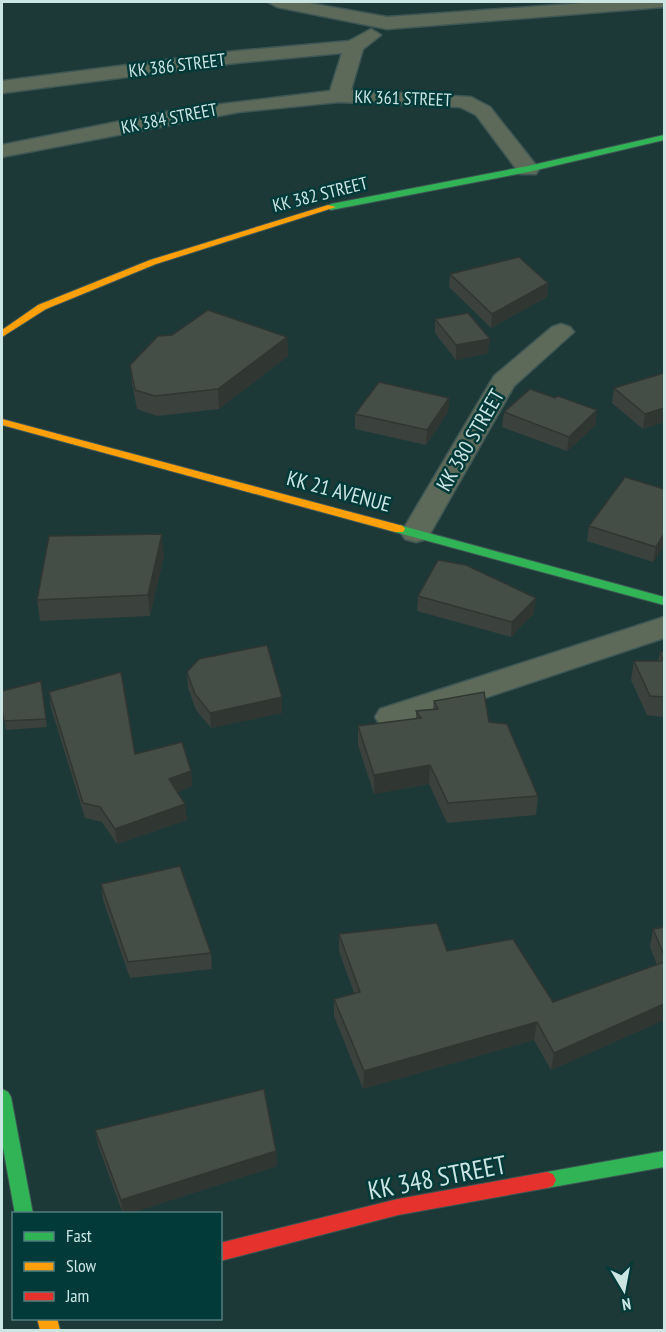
<svg xmlns="http://www.w3.org/2000/svg" width="666" height="1332" font-family="'PT Sans Narrow',sans-serif">
<style>
.lines{fill:none;stroke-linecap:round;stroke-linejoin:round}
.street-casing{stroke:#3e5654;stroke-width:3}
.fast-casing{stroke:#3e5654;stroke-width:2}
.slow-casing{stroke:#3e5654;stroke-width:2}
.jam-casing{stroke:#3e5654;stroke-width:2}
.street{fill:#5d6a59;fill-rule:evenodd}
.fast{fill:#30b455;fill-rule:evenodd}
.slow{fill:#ff9f0a;fill-rule:evenodd}
.jam{fill:#e5322d;fill-rule:evenodd}
.wall{fill:#3b423d}
.shaded-wall{fill:#303632}
.building{fill:#454d47;stroke:#303632;stroke-width:1.5}
.labels{text-anchor:middle;dominant-baseline:central;stroke-width:5;stroke-linejoin:round;paint-order:stroke}
.far-street-label{font-size:18px;fill:#cbe5e3;stroke:#013a39}
.street-label{font-size:21px;fill:#cbe5e3;stroke:#013a39}
.near-street-label{font-size:26px;fill:#cbe5e3;stroke:#013a39}
</style>
<rect width="100%" height="100%" fill="#1c3938"/>
<g class="lines">
<defs>
<g id="street">
<path d="M268 2H303L387 17 598 2H664V7L387 29 277 7Z"/>
<path d="M371 29 381 35 363 49 351 90 471 97 490 107 539 169 536 174H520L476 115 460 107 339 102 239 112 2 157V145L181 109 330 91 342 53 236 63 2 93V81L236 51 349 41Z"/>
<path d="M561 324 570 327 574 332 514 386 427 539 416 542 405 539 401 533 494 376 552 327Z"/>
<path d="M664 617V638L392 729 380 725 375 717 380 709Z"/>
</g>
<g id="fast">
<path d="M664 135V140L528 172 331 210 326 207 331 204 528 166Z"/>
<path d="M399 525 664 597V605L395 532 393 529Z"/>
<path d="M2 1089 8 1092 11 1097 33 1214H15L2 1142Z"/>
<path d="M664 1151V1167L547 1188 541 1186 538 1180 541 1174 547 1172Z"/>
</g>
<g id="slow">
<path d="M328 205 336 207 156 264 46 309 2 337V330L38 305 150 260Z"/>
<path d="M2 419 403 526 405 529 403 532H395L2 425Z"/>
<path d="M37 1318H57L60 1330H40Z"/>
</g>
<path id="jam" d="M547 1172 553 1174 556 1180 553 1186 547 1188 398 1215 220 1261V1243L398 1199Z"/>
</defs>
<use href="#street" class="street-casing"/>
<use href="#fast" class="fast-casing"/>
<use href="#slow" class="slow-casing"/>
<use href="#jam" class="jam-casing"/>
<use href="#street" class="street"/>
<use href="#fast" class="fast"/>
<use href="#slow" class="slow"/>
<use href="#jam" class="jam"/>
</g>
<g class="wall">
<path d="M450 274 548 283 547 297 491 328 449 287Z"/>
<path d="M435 319 488 353 456 360 435 333Z"/>
<path d="M287 337 288 356 219 409 157 416 137 409 132 384 130 365Z"/>
<path d="M664 373V422L643 429 612 403 614 388Z"/>
<path d="M449 398 448 412 426 445 355 429V414Z"/>
<path d="M555 398 596 425 567 451 502 427 504 412Z"/>
<path d="M589 526 664 546 653 562 587 541Z"/>
<path d="M164 555 150 616 40 621 37 600Z"/>
<path d="M418 596 534 613 511 637 417 611Z"/>
<path d="M660 652H664V717L647 715 631 680 634 661H658Z"/>
<path d="M187 672 282 697V713L211 728 196 710 188 688Z"/>
<path d="M41 681 47 727 6 730 2 708Z"/>
<path d="M49 692 135 754 191 771 192 786 178 792 187 820 117 844 102 822 85 818 51 708Z"/>
<path d="M434 701 489 722 538 796 536 815 447 823 429 784 374 794 358 745V726L416 719V711L433 709Z"/>
<path d="M101 884 211 953 212 969 130 978 103 900Z"/>
<path d="M664 927V1020L551 1070 534 1040 363 1089 334 1016V999L354 993 339 951V934L447 951 553 1002 657 965 650 947 653 929Z"/>
<path d="M95 1130 276 1151 277 1166 128 1214H123L98 1145Z"/>
</g>
<g class="shaded-wall">
<path d="M548 283 547 297 491 328 492 314Z"/>
<path d="M287 337 288 356 219 409 218 389Z"/>
<path d="M490 339 488 353 456 360V345Z"/>
<path d="M449 398 448 412 426 445 427 430Z"/>
<path d="M664 408V422L643 429 645 414Z"/>
<path d="M597 410 596 425 567 451 569 437Z"/>
<path d="M162 534 164 555 150 616 148 595Z"/>
<path d="M664 534V546L653 562 656 547Z"/>
<path d="M536 598 534 613 511 637 512 622Z"/>
<path d="M282 697V713L211 728 210 713Z"/>
<path d="M430 765 429 784 374 794V775Z"/>
<path d="M191 771 192 786 171 795 169 779Z"/>
<path d="M185 804 187 820 117 844 115 829Z"/>
<path d="M664 1004V1020L551 1070 554 1053Z"/>
<path d="M537 1022 534 1040 363 1089 364 1071Z"/>
<path d="M276 1151 277 1166 128 1214H123L121 1200Z"/>
</g>
<g class="building">
<path d="M519 257 548 283 492 314 450 274Z"/>
<path d="M208 310 287 337 218 389 155 396 135 390 130 365 158 336 172 335Z"/>
<path d="M468 313 490 339 456 345 435 319Z"/>
<path d="M664 373V408L645 414 614 388Z"/>
<path d="M379 382 449 398 427 430 355 414Z"/>
<path d="M530 389 555 398 558 396 597 410 569 437 504 412Z"/>
<path d="M625 477 664 489V534L656 547 589 526Z"/>
<path d="M162 534 148 595 37 600 49 536Z"/>
<path d="M438 560 466 565 536 598 512 622 418 596Z"/>
<path d="M267 645 282 697 210 713 195 694 187 672 199 659Z"/>
<path d="M660 652H664V697L650 696 634 661H663Z"/>
<path d="M121 672 135 754 182 742 191 771 169 779 185 804 115 829 100 807 83 803 49 692Z"/>
<path d="M41 681 46 719 4 721 2 708V691Z"/>
<path d="M484 692 489 722 507 724 538 796 448 803 430 765 374 775 358 726 421 718 416 711 438 709 434 701Z"/>
<path d="M180 866 211 953 128 962 101 884Z"/>
<path d="M437 923 447 951 513 939 553 1002 664 962V1004L554 1053 537 1022 364 1071 334 999 360 992 339 934Z"/>
<path d="M664 927V955L653 929Z"/>
<path d="M264 1089 276 1151 121 1200 95 1130Z"/>
</g>
<g class="labels">
<g class="far-street-label">
<text transform="translate(177 65) rotate(-7)">KK 386 STREET</text>
<text transform="translate(403 98) rotate(2)">KK 361 STREET</text>
<text transform="translate(169 118) rotate(-11)">KK 384 STREET</text>
<text transform="translate(320 194) rotate(-14)">KK 382 STREET</text>
</g>
<g class="street-label">
<text transform="translate(470 440) rotate(-60)">KK 380 STREET</text>
<text transform="translate(339 491) rotate(15)">KK 21 AVENUE</text>
</g>
<g class="near-street-label">
<text transform="translate(437 1177) rotate(-11)">KK 348 STREET</text>
</g>
</g>
<rect width="666" height="1332" fill="none" stroke="#cbe5e3" stroke-width="6"/>
<rect x="12" y="1212" width="210" height="108" fill="#013a39" stroke="#527e7d" stroke-width="1.5"/>
<rect x="24" y="1232" width="30" height="9" fill="#30b455" stroke="#527e7d" stroke-width="1.5"/>
<text x="66" y="1242" font-size="18" fill="#cbe5e3">Fast</text>
<rect x="24" y="1262" width="30" height="9" fill="#ff9f0a" stroke="#527e7d" stroke-width="1.5"/>
<text x="66" y="1272" font-size="18" fill="#cbe5e3">Slow</text>
<rect x="24" y="1292" width="30" height="9" fill="#e5322d" stroke="#527e7d" stroke-width="1.5"/>
<text x="66" y="1302" font-size="18" fill="#cbe5e3">Jam</text>
<g transform="translate(624 1290) rotate(170)" stroke="#013a39" stroke-width="4.5" paint-order="stroke">
<path d="M0-4.5L10 22L0 15L-10 22Z" fill="#cbe5e3"/>
<text y="-9" font-size="16" font-weight="bold" text-anchor="middle" fill="#cbe5e3">N</text>
</g>
</svg>
